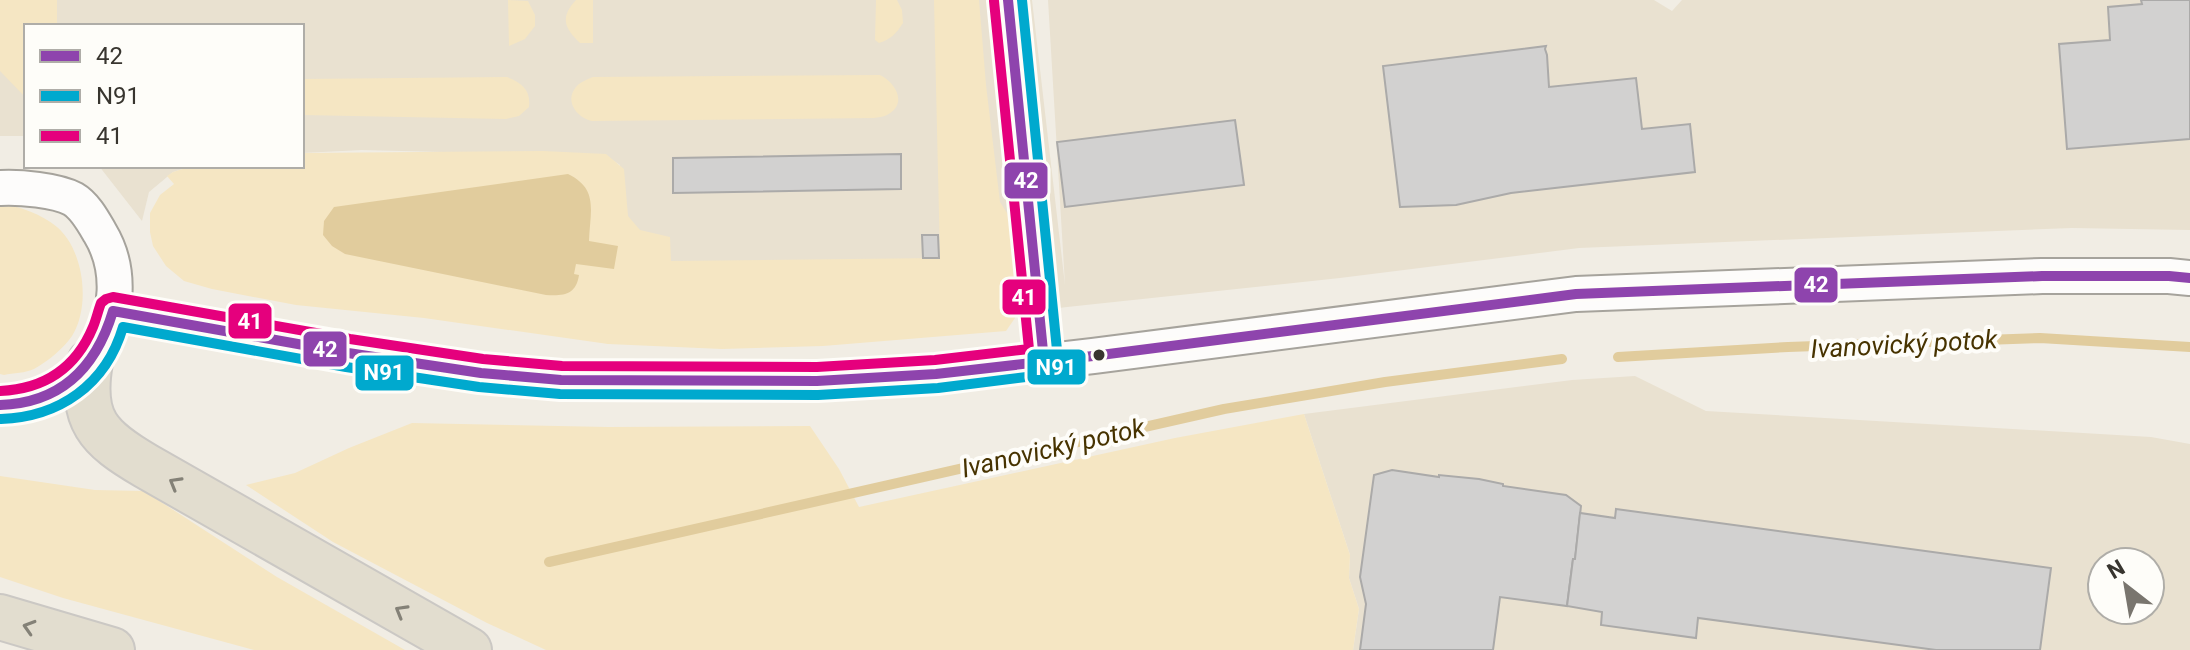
<svg xmlns="http://www.w3.org/2000/svg" width="2190" height="650" font-family="Roboto,sans-serif">
<style>
.built{fill:#e9e1d0;fill-rule:evenodd}
.green{fill:#f5e6c3}
.water{fill:#e1cc9d}
.lines{fill:none;stroke-linecap:round;stroke-linejoin:round}
.stream{stroke:#e1cc9d;stroke-width:10}
.building{fill:#d2d1d0;stroke:#abaaa9;stroke-width:2}
.minor-casing{stroke:#a6a39c;stroke-width:38}
.highway-casing{stroke:#cbc8c4;stroke-width:48}
.minor{stroke:#fdfcfb;stroke-width:34}
.highway{stroke:#e2ddcf;stroke-width:44}
.bus-1-casing{stroke:#fefdf9;stroke-width:16}
.bus-2-casing{stroke:#fefdf9;stroke-width:16}
.bus-3-casing{stroke:#fefdf9;stroke-width:16}
.bus-1{stroke:#8e44ad;stroke-width:10}
.bus-2{stroke:#00a9ce;stroke-width:10}
.bus-3{stroke:#e5007d;stroke-width:10}
.oneway{stroke:#848177}
.bus-dot{fill:#38352f;stroke:#fefdf9;stroke-width:3}
.labels{text-anchor:middle;dominant-baseline:central;stroke-width:8;stroke-linejoin:round;paint-order:stroke}
.water-label{font-size:26px;font-style:italic;fill:#473300;stroke:#fefdf9}
.line-badge{stroke:#fefdf9;stroke-width:3}
.badge-label{font-size:22px;text-anchor:middle;font-weight:bold;fill:#fff}
</style>
<rect width="100%" height="100%" fill="#f1ede4"/>
<g class="built">
<path d="M0 0H1032L1065 285 1048 0H1654L1672 11 1682 0H2190V230L2072 228 1579 248 1340 278 1067 307 895 329 620 338V165L606 156 362 150 302 153V26H26V136H0Z"/>
<path d="M99 166H192L173 172 149 192 142 221Z"/>
<path d="M1635 376 1706 411 2151 437 2190 444V650H1353L1359 609 1349 578 1350 555 1304 414 1572 380ZM2102 562H2150V610H2102Z"/>
</g>
<g class="green">
<path d="M0 0H57V26H26V98L0 71Z"/>
<path d="M508 0 528 1 535 15V26L525 39 509 46Z"/>
<path d="M576 0H593V43H580C564 28 560 17 576 0Z"/>
<path d="M876 0H897L902 10 903 23C896 34 891 39 879 43L875 40Z"/>
<path d="M934 0H979L986 85 1000 202 1019 232 1023 270V295L1015 318 1006 331 823 346 722 349 608 344 424 318 296 305 212 289 184 281 166 266 153 246 150 232V213L160 195 174 184 167 176 173 172 192 166H302V153L543 151 606 154 624 169 628 216 640 230 670 237 671 261 940 258Z"/>
<path d="M880 75C896 83 908 104 887 115 883 117 878 117 874 118L592 121C577 118 564 101 576 87 580 82 588 79 593 77Z"/>
<path d="M507 77C522 83 531 90 529 107L519 116 506 119 302 115V79Z"/>
<path d="M0 204C20 206 41 214 57 227 84 250 91 306 72 336 64 348 47 362 34 369 26 373 13 373 4 375L0 374Z"/>
<path d="M1304 414 1350 555 1349 578 1359 609 1353 650H546L487 623 333 542 246 485 295 473 349 448 412 423 608 427 810 426 839 469 859 507 1175 438Z"/>
<path d="M0 476 95 490 144 491 277 577 405 650H254L63 598 0 577Z"/>
</g>
<path class="water" d="M568 174C599 189 590 211 589 241L618 246 614 269 576 264 574 274 579 275C576 295 564 296 546 295L345 254 332 246 323 235 324 221 334 207Z"/>
<g class="lines">
<g class="stream">
<path d="M1618 357 1788 347 2040 338 2190 347"/>
<path d="M549 562 1224 409 1385 382 1562 359"/>
</g>
</g>
<g class="building">
<path d="M2141 0H2190V139L2067 149 2059 44 2110 40 2108 7 2142 4Z"/>
<path d="M1546 46 1545 49 1547 55 1549 87 1636 78 1642 129 1690 124 1695 172 1511 193 1456 205 1400 207 1383 66Z"/>
<path d="M1235 120 1244 185 1065 207 1057 142Z"/>
<path d="M901 154V189L673 193V158Z"/>
<path d="M922 235H938L939 258H923Z"/>
<path d="M1392 470 1439 477V475L1479 479 1503 484V486L1566 495 1581 506 1575 559H1573L1567 606 1500 597 1493 650H1360L1366 604 1360 577 1374 475Z"/>
<path d="M1616 509 2051 568 2040 650H1936L1698 618 1696 638 1601 625 1602 612 1567 606 1573 559H1575L1580 513 1615 518Z"/>
</g>
<g class="lines">
<defs>
<g id="minor">
<path d="M0 188C20 187 56 190 73 199 85 206 93 221 100 233 143 304 86 411 0 405"/>
<path d="M113 311 348 353 481 373 561 380 817 381 936 374 1093 356 1576 294 2042 276H2169L2190 278"/>
</g>
<g id="highway">
<path d="M90 362C80 420 98 438 146 466L469 650"/>
<path d="M0 617 112 650"/>
</g>
</defs>
<use href="#minor" class="minor-casing"/>
<use href="#highway" class="highway-casing"/>
<use href="#minor" class="minor"/>
<use href="#highway" class="highway"/>
<defs>
<g id="bus-1">
<path d="M1008 0 1044 361"/>
<path d="M0 405C61 403 96 368 113 311L348 353 481 373 561 380 817 381 936 374 1093 356 1576 294 2042 276H2169L2190 278"/>
</g>
<path id="bus-2" d="M1 419C59 417 106 385 123 327L346 367 479 387 560 394 818 395 938 388 1050 374 1056 369 1058 360 1022 0"/>
<path id="bus-3" d="M0 391C44 389 76 368 93 327 96 320 98 311 101 303L106 299 113 297 350 339 483 359 562 366 817 367 935 360 1029 349 994 1"/>
</defs>
<use href="#bus-1" class="bus-1-casing"/>
<use href="#bus-2" class="bus-2-casing"/>
<use href="#bus-3" class="bus-3-casing"/>
<use href="#bus-1" class="bus-1"/>
<use href="#bus-2" class="bus-2"/>
<use href="#bus-3" class="bus-3"/>
</g>
<defs><path id="oneway-chevron" d="M-2-3.5L2.5 0L-2 3.5" fill="none" stroke-width="1.6" stroke-linecap="round" stroke-linejoin="round" transform="scale(2)"/></defs>
<g class="oneway">
<use href="#oneway-chevron" transform="translate(175 483) rotate(-150)"/>
<use href="#oneway-chevron" transform="translate(401 611) rotate(-150)"/>
<use href="#oneway-chevron" transform="translate(29 627) rotate(-163)"/>
</g>
<circle class="bus-dot" cx="1099" cy="355" r="7"/>
<g class="labels">
<g class="water-label">
<text transform="translate(1904 344) rotate(-3)">Ivanovický potok</text>
<text transform="translate(1053 448) rotate(-13)">Ivanovický potok</text>
</g>
</g>
<g class="line-badge">
<rect x="1003" y="161" width="46" height="39" rx="8" fill="#8e44ad"/>
<rect x="1793" y="266" width="46" height="38" rx="8" fill="#8e44ad"/>
<rect x="1001" y="278" width="46" height="38" rx="8" fill="#e5007d"/>
<rect x="227" y="302" width="46" height="38" rx="8" fill="#e5007d"/>
<rect x="302" y="330" width="46" height="38" rx="8" fill="#8e44ad"/>
<rect x="1026" y="348" width="61" height="38" rx="8" fill="#00a9ce"/>
<rect x="354" y="354" width="61" height="38" rx="8" fill="#00a9ce"/>
</g>
<g class="badge-label">
<text x="1026" y="188">42</text>
<text x="1816" y="292">42</text>
<text x="1024" y="305">41</text>
<text x="250" y="329">41</text>
<text x="325" y="357">42</text>
<text x="1056" y="375">N91</text>
<text x="384" y="380">N91</text>
</g>
<rect x="24" y="24" width="280" height="144" fill="#fefdf9" stroke="#afada8" stroke-width="2"/>
<rect x="40" y="50" width="40" height="12" fill="#8e44ad" stroke="#afada8" stroke-width="2"/>
<text x="96" y="64" font-size="24" fill="#38352f">42</text>
<rect x="40" y="90" width="40" height="12" fill="#00a9ce" stroke="#afada8" stroke-width="2"/>
<text x="96" y="104" font-size="24" fill="#38352f">N91</text>
<rect x="40" y="130" width="40" height="12" fill="#e5007d" stroke="#afada8" stroke-width="2"/>
<text x="96" y="144" font-size="24" fill="#38352f">41</text>
<g transform="translate(2126 586) rotate(329)"><circle r="38" fill="#fefdf9" stroke="#afada8" stroke-width="2"/>
<path d="M0-6L14 30L0 20L-14 30Z" fill="#79756e"/>
<text y="-12" font-size="22" font-weight="bold" text-anchor="middle" fill="#38352f">N</text>
</g>
</svg>
